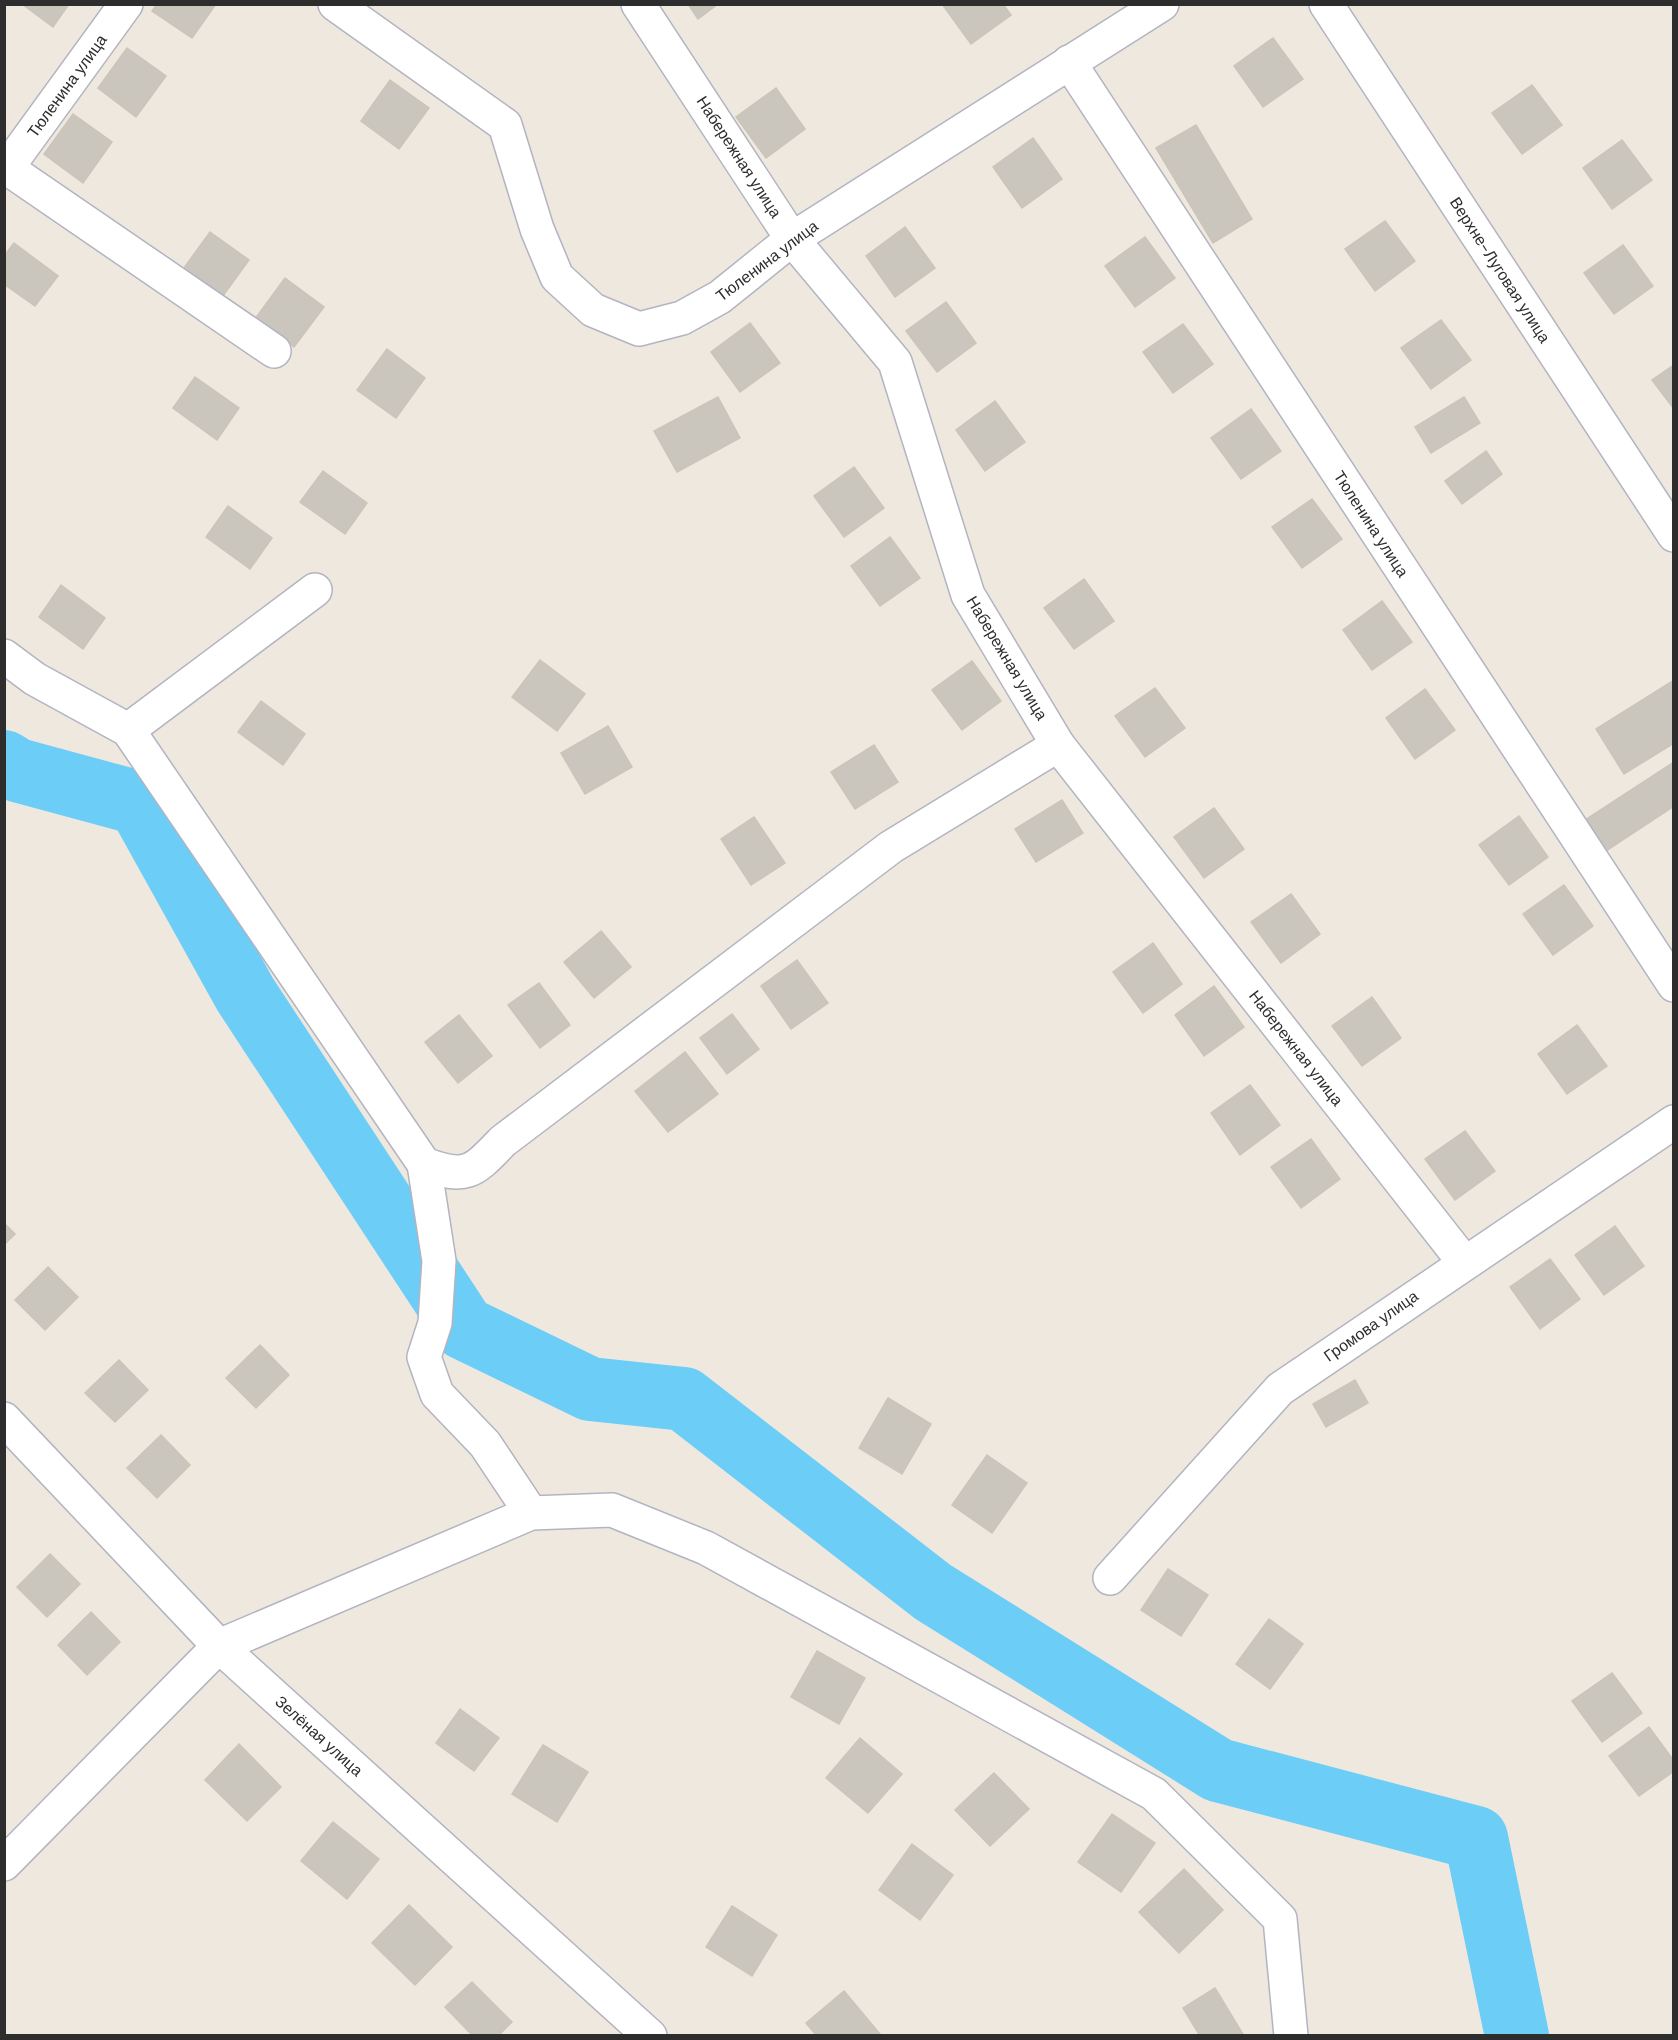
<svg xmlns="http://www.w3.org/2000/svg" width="1678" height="2040" font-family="'DM Sans',sans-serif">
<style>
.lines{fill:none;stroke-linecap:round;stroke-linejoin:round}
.river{stroke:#6ccdf6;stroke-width:64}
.building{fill:#cbc6bd;stroke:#cbc5b8;stroke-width:1.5}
.minor-casing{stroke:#b3b4c1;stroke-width:36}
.minor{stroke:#fff;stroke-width:33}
.labels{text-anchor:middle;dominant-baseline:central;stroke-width:6;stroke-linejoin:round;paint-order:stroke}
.street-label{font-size:16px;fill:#2d2d2d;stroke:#fff}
</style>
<rect width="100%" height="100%" fill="#efe8df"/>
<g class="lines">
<path class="river" d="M4 762 17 770 139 803 245 994 464 1328 590 1389 684 1399 933 1592 1218 1770 1476 1838 1517 2036"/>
</g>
<g class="building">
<path d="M22 4H69L53 27Z"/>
<path d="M157 4H216L192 38 152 11Z"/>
<path d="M688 4H718L698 19Z"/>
<path d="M942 4H1003L1011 15 971 44Z"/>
<path d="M1273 38 1303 79 1263 107 1234 66Z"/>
<path d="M127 48 166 76 136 117 98 88Z"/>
<path d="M390 80 429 108 399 149 361 121Z"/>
<path d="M1532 85 1562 125 1522 154 1492 113Z"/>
<path d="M776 88 805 129 766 158 736 117Z"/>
<path d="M73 114 112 142 83 183 44 154Z"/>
<path d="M1196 125 1252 219 1213 243 1156 148Z"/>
<path d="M1033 138 1062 179 1022 208 993 167Z"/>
<path d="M1622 140 1652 180 1612 209 1583 168Z"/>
<path d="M1385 221 1415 261 1375 291 1345 249Z"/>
<path d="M905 227 935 268 895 297 866 256Z"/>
<path d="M210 232 249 260 220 300 181 272Z"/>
<path d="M1145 237 1175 278 1135 307 1105 266Z"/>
<path d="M14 243 58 276 35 306 4 284V256Z"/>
<path d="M1623 245 1653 286 1614 314 1584 273Z"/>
<path d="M285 278 324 307 294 347 255 319Z"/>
<path d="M946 302 976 343 937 372 906 331Z"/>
<path d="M1441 320 1471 360 1431 389 1401 348Z"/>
<path d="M750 323 780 363 740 392 711 352Z"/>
<path d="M1183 324 1213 364 1173 393 1143 352Z"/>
<path d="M387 349 425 378 396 418 357 390Z"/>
<path d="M1674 365V409L1652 380Z"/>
<path d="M195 377 239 408 217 440 173 408Z"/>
<path d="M718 397 740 438 677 472 654 431Z"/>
<path d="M1464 397 1480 423 1431 453 1415 427Z"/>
<path d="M995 401 1025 442 985 471 956 430Z"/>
<path d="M1251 409 1281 451 1241 479 1211 438Z"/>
<path d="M1486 451 1502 474 1462 504 1445 481Z"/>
<path d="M854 467 884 508 844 537 814 496Z"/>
<path d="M323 471 367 503 345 534 300 502Z"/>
<path d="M1312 499 1342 539 1302 568 1272 527Z"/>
<path d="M228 506 272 538 250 569 206 537Z"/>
<path d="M890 537 920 578 880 606 851 566Z"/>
<path d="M1084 579 1114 621 1074 649 1044 608Z"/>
<path d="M61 585 105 618 83 649 39 617Z"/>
<path d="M1382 601 1412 642 1372 670 1343 630Z"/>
<path d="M540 660 585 694 557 731 512 697Z"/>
<path d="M972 661 1001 701 962 730 932 690Z"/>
<path d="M1674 680V743L1624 774 1596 729Z"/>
<path d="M1155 688 1185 728 1145 757 1115 716Z"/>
<path d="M1425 689 1455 730 1415 759 1386 718Z"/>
<path d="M261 701 305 734 283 765 238 732Z"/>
<path d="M608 726 632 767 585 794 561 753Z"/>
<path d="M874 745 898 782 855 809 831 772Z"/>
<path d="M1674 762V806L1603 853 1582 822Z"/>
<path d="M1062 800 1083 833 1036 862 1015 829Z"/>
<path d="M1214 808 1244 849 1204 878 1174 837Z"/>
<path d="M1519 816 1548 857 1509 885 1479 845Z"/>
<path d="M754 817 785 863 751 885 721 839Z"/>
<path d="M1564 885 1593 926 1553 955 1523 914Z"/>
<path d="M1291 894 1320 934 1281 963 1251 922Z"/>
<path d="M601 931 631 967 594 998 564 962Z"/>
<path d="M1153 943 1182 984 1143 1013 1113 972Z"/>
<path d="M797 960 828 1003 791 1029 761 986Z"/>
<path d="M539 983 570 1025 540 1048 508 1005Z"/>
<path d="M1214 986 1244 1027 1204 1056 1175 1015Z"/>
<path d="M1372 997 1401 1038 1362 1066 1332 1026Z"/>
<path d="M732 1014 759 1049 727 1074 700 1038Z"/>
<path d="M459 1015 492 1056 458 1083 425 1042Z"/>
<path d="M1577 1025 1607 1066 1567 1094 1538 1054Z"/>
<path d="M685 1052 718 1094 668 1132 635 1091Z"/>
<path d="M1250 1085 1280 1125 1240 1155 1211 1113Z"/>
<path d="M1465 1131 1495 1171 1455 1200 1425 1159Z"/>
<path d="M1311 1139 1340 1179 1301 1208 1271 1167Z"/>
<path d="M4 1223 15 1234 4 1245Z"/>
<path d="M1615 1226 1644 1266 1604 1295 1575 1255Z"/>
<path d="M1550 1259 1580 1299 1540 1329 1510 1287Z"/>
<path d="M48 1267 78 1297 45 1330 15 1300Z"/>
<path d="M260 1345 289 1375 256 1408 226 1378Z"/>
<path d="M119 1360 148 1390 115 1422 85 1393Z"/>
<path d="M1355 1380 1368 1403 1326 1427 1313 1404Z"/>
<path d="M888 1398 931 1424 902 1474 859 1448Z"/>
<path d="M161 1435 190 1465 157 1498 127 1468Z"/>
<path d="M987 1455 1027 1483 992 1533 952 1505Z"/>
<path d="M50 1554 80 1584 47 1617 17 1587Z"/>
<path d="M1168 1569 1208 1595 1181 1636 1141 1610Z"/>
<path d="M91 1612 120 1642 87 1675 58 1645Z"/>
<path d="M1269 1619 1303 1644 1270 1689 1236 1664Z"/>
<path d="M817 1651 865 1678 839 1724 791 1697Z"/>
<path d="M1612 1673 1642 1713 1602 1742 1572 1701Z"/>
<path d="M460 1709 499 1738 474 1771 436 1743Z"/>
<path d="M1649 1727 1674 1761V1771L1639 1796 1609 1756Z"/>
<path d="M860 1738 902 1774 868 1813 826 1778Z"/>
<path d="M239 1744 281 1787 247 1821 205 1780Z"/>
<path d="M543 1745 588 1772 557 1822 512 1794Z"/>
<path d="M994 1773 1029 1809 990 1846 955 1810Z"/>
<path d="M1112 1814 1155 1843 1121 1892 1078 1862Z"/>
<path d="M333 1822 379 1859 347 1899 301 1861Z"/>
<path d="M912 1844 953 1875 920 1920 879 1890Z"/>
<path d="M1184 1869 1223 1910 1179 1953 1139 1912Z"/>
<path d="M409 1905 452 1947 415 1985 372 1943Z"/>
<path d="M732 1906 777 1935 752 1976 706 1947Z"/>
<path d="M472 1982 512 2022 498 2036H473L445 2007Z"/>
<path d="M1215 1988 1244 2036H1200L1183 2008Z"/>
<path d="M844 1991 880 2034 878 2036H817L806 2023Z"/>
</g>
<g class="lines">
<defs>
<g id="minor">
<path d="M335 4 505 125 537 229 557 277 593 310 639 329 682 318 720 297 792 239 1162 4"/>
<path d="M638 4 792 239 895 362 968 595 1058 745 1464 1262"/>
<path d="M1326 4 1674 535"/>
<path d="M1069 62 1674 985"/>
<path d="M4 166 274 351"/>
<path d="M7 168 126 4"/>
<path d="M4 656 35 679 128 730 424 1164C467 1180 473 1172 503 1141L891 847 1058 745"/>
<path d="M128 730 315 590"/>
<path d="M424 1164 439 1261 435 1323 424 1357 437 1394 485 1444 531 1513"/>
<path d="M4 1419 219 1646 650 2036"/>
<path d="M1110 1578 1280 1389 1674 1122"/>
<path d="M4 1864 219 1646 531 1513 612 1510 706 1548 1154 1794 1280 1919 1291 2036"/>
</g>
</defs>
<use href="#minor" class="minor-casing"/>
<use href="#minor" class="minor"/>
</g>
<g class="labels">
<g class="street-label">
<text transform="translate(67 86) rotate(-54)">Тюленина улица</text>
<text transform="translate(739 157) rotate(57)">Набережная улица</text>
<text transform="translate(767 261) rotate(-37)">Тюленина улица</text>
<text transform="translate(1500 270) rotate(57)">Верхне-Луговая улица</text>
<text transform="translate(1371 524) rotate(57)">Тюленина улица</text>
<text transform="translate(1007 658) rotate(59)">Набережная улица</text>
<text transform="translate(1296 1048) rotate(52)">Набережная улица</text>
<text transform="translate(1371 1326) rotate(-35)">Громова улица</text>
<text transform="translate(319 1736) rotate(42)">Зелёная улица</text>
</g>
</g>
<rect width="1678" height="2040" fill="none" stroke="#2d2d2d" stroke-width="12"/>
</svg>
